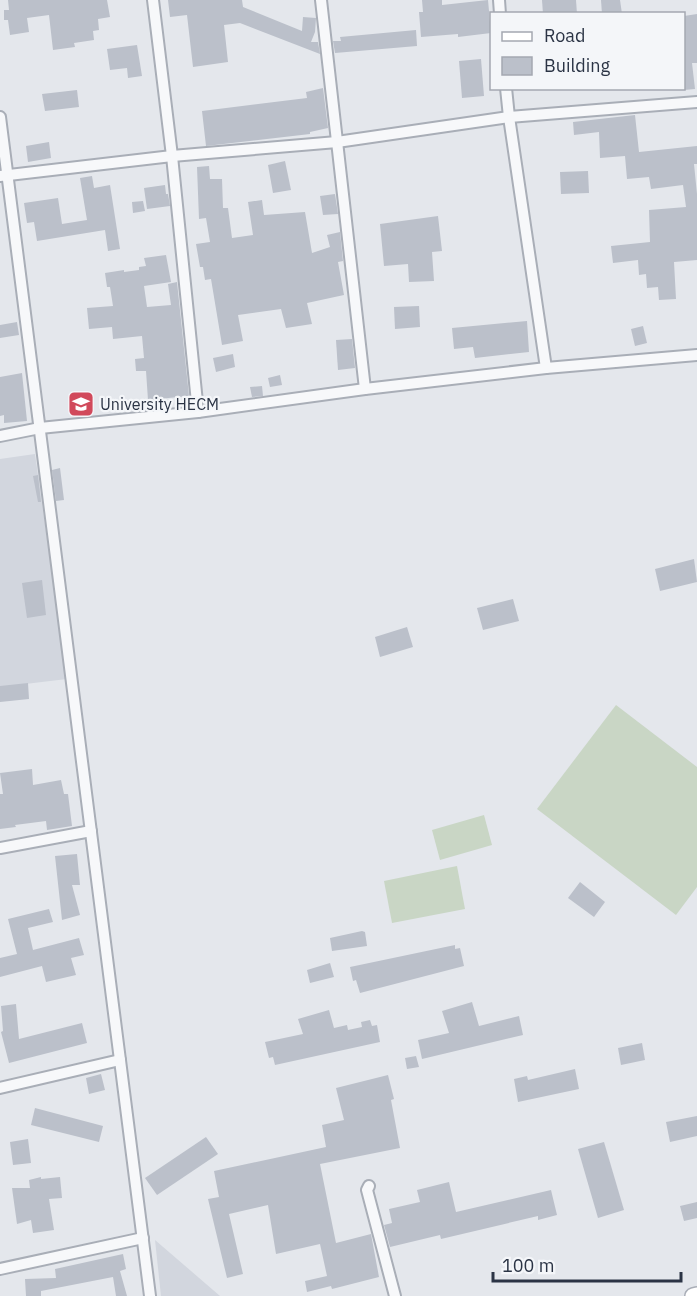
<svg xmlns="http://www.w3.org/2000/svg" width="697" height="1296" font-family="'IBM Plex Sans',sans-serif">
<style>
.built{fill:#d2d6de}
.pitch{fill:#c9d6c5}
.building{fill:#bbc0ca}
.lines{fill:none;stroke-linecap:round;stroke-linejoin:round}
.street-casing{stroke:#a9aeb7;stroke-width:14}
.secondary-casing{stroke:#a9aeb7;stroke-width:18}
.street{stroke:#f7f8fa;stroke-width:10}
.secondary{stroke:#fff;stroke-width:15}
.labels{text-anchor:middle;dominant-baseline:central;stroke-width:4.5;stroke-linejoin:round;paint-order:stroke}
.poi-label{font-size:16px;fill:#2b3445;stroke:#f4f6f9;text-anchor:start}
</style>
<rect width="100%" height="100%" fill="#e4e7ec"/>
<g class="built">
<path d="M35 454 67 679 0 687V459Z"/>
<path d="M155 1240 220 1296H161Z"/>
</g>
<g class="pitch">
<path d="M616 705 697 767V887L676 915 537 809Z"/>
<path d="M484 815 492 845 440 860 432 830Z"/>
<path d="M457 866 465 909 392 923 384 881Z"/>
</g>
<g class="building">
<path d="M8 0H107L110 17 98 19 99 30 93 31 94 40 74 43 75 47 53 50 49 15 27 18 29 32 10 35 8 20H4V10H9Z"/>
<path d="M168 0H242L243 7 302 31 303 17 316 18 315 32 311 42H318L320 54 240 23 224 25 228 62 193 67 187 15 170 17Z"/>
<path d="M422 0H442V5L488 0 491 33 458 37V34L421 37 419 12H423Z"/>
<path d="M542 0H576L577 14H543Z"/>
<path d="M601 0H620L622 14H602Z"/>
<path d="M697 14V63H692L695 89 684 90V16Z"/>
<path d="M416 30 417 46 335 53 333 41H341L340 37Z"/>
<path d="M137 45 142 76 128 78 127 68 110 70 107 49Z"/>
<path d="M481 59 484 96 462 98 459 61Z"/>
<path d="M323 88 328 128 310 132V134L206 146 202 111 307 98 306 92Z"/>
<path d="M77 90 79 107 45 111 42 94Z"/>
<path d="M635 115 639 152 697 146V164H694L697 194V260L674 262 676 299 659 300 658 287 647 288 646 274 639 275 638 260 613 263 611 246 650 242 649 210 686 207 683 185 651 189 649 177 627 179 625 156 600 158 599 132 574 135 573 122Z"/>
<path d="M49 142 51 158 28 162 26 146Z"/>
<path d="M285 161 291 190 273 193 268 165Z"/>
<path d="M209 166 210 179H222L223 208H228L232 238 253 235 248 202 262 200 264 215 305 212 312 253 330 247 327 235 340 232 343 261 338 262 344 295 307 303 312 324 286 328 281 309 238 315 243 341 222 345 211 279 205 280 203 267H200L196 244 210 242 206 218 199 219 197 167Z"/>
<path d="M588 171 589 193 561 194 560 172Z"/>
<path d="M92 176 94 188 110 185 120 249 108 251 105 230 37 241 34 222 27 223 24 203 58 198 62 224 87 220 80 178Z"/>
<path d="M165 185 166 194H168L170 206 147 209 144 188Z"/>
<path d="M335 194 338 214 323 215 320 196Z"/>
<path d="M143 201 145 211 133 213 132 202Z"/>
<path d="M438 216 442 251 432 252 434 281 409 282 408 264 384 266 380 224Z"/>
<path d="M166 255 171 282 144 286 147 307 171 305 168 284 177 282 189 396 148 400 146 371H136L135 359 144 358 142 336 113 339 112 327 89 329 87 308 113 306 110 287H107L105 273 124 270V272L139 270V267L146 266 144 258Z"/>
<path d="M419 306 420 327 395 329 394 307Z"/>
<path d="M527 321 529 352 475 358 473 347 454 349 452 328Z"/>
<path d="M17 322 19 335 0 338V325Z"/>
<path d="M643 326 647 343 635 346 631 329Z"/>
<path d="M352 339 355 368 338 370 336 340Z"/>
<path d="M233 354 235 367 216 372 213 358Z"/>
<path d="M22 373 27 421 4 423V415L0 416V377Z"/>
<path d="M280 375 282 385 270 387 268 378Z"/>
<path d="M262 386 263 396 252 397 250 387Z"/>
<path d="M60 468 64 500 56 501 52 470Z"/>
<path d="M38 475 41 502H38L33 476Z"/>
<path d="M694 559 697 582 660 591 655 569Z"/>
<path d="M42 580 46 615 27 618 22 583Z"/>
<path d="M513 599 519 621 483 630 477 608Z"/>
<path d="M407 627 413 647 380 657 375 637Z"/>
<path d="M28 683 29 699 0 702V686Z"/>
<path d="M32 769 33 785 61 780 64 794H68L72 826 47 830 46 821 15 825 16 827 0 829V794H3L0 773Z"/>
<path d="M77 854 80 885H72L80 915 62 920 55 856Z"/>
<path d="M580 882 605 902 594 917 568 898Z"/>
<path d="M49 909 53 922 28 928 33 950 79 938 84 955 71 958 76 975 46 982 42 966 0 977V958L17 954 8 919Z"/>
<path d="M362 931 365 932 367 946 332 951 330 938Z"/>
<path d="M455 945V949L460 948 464 966 360 993 356 980 353 981 350 967Z"/>
<path d="M330 963 334 977 310 983 307 970Z"/>
<path d="M472 1002 479 1026 519 1016 523 1035 422 1059 418 1040 449 1033 442 1011Z"/>
<path d="M16 1004 19 1039 82 1023 87 1043 9 1063 1 1032 3 1031 1 1006Z"/>
<path d="M329 1010 334 1028 347 1025 348 1030 362 1027 361 1022 370 1020 372 1026 377 1025 380 1042 275 1065 273 1057 269 1058 265 1042 303 1034 298 1019Z"/>
<path d="M642 1043 645 1060 621 1065 618 1048Z"/>
<path d="M416 1056 419 1067 407 1069 405 1058Z"/>
<path d="M575 1069 579 1089 518 1102 514 1079 527 1076 528 1080Z"/>
<path d="M101 1074 105 1090 89 1094 86 1078Z"/>
<path d="M388 1075 394 1099 391 1100 400 1148 320 1164 336 1243 371 1234 379 1277 332 1289 331 1286 307 1292 305 1281 327 1276 320 1244 276 1254 268 1205 229 1214 243 1274 227 1278 208 1199 219 1197 214 1171 326 1147 322 1125 344 1120 336 1088Z"/>
<path d="M35 1108 103 1126 99 1142 31 1125Z"/>
<path d="M697 1116V1136L670 1142 666 1122Z"/>
<path d="M206 1137 218 1154 157 1195 145 1178Z"/>
<path d="M28 1139 31 1163 13 1165 10 1142Z"/>
<path d="M604 1142 624 1210 598 1218 578 1149Z"/>
<path d="M41 1177V1179L60 1177 62 1198 49 1199 54 1230 33 1233 31 1220 17 1224 12 1188H30L29 1180Z"/>
<path d="M449 1182 456 1212 551 1190 557 1215 538 1220V1216L441 1239 440 1235 390 1247 384 1225 392 1223 389 1209 420 1202 417 1190Z"/>
<path d="M697 1202V1218L684 1221 680 1206Z"/>
<path d="M123 1254 126 1269 120 1271 127 1296H116L113 1277 41 1291V1296H26L25 1279 56 1278 55 1269Z"/>
</g>
<g class="lines">
<defs>
<g id="street">
<path d="M153 0 172 156 198 412"/>
<path d="M321 0 365 389"/>
<path d="M499 0 500 14"/>
<path d="M506 88 509 117 546 368"/>
<path d="M0 117 150 1296"/>
<path d="M0 176 172 156 337 142 509 117 697 102"/>
<path d="M0 436 40 428 198 412 365 389 546 368 697 355"/>
<path d="M0 848 91 831"/>
<path d="M0 1088 120 1060"/>
<path d="M369 1186 367 1190 395 1296"/>
<path d="M0 1269 143 1238"/>
</g>
<path id="secondary" d="M693 1296 697 1295"/>
</defs>
<use href="#street" class="street-casing"/>
<use href="#secondary" class="secondary-casing"/>
<use href="#street" class="street"/>
<use href="#secondary" class="secondary"/>
</g>
<defs>
<symbol id="school-square" viewBox="-11 -11 22 22"><rect x="-9" y="-9" width="18" height="18" rx="4" fill="#d1495b" stroke="#f4f6f9"/><path d="M0-5L7-2L0 1L-7-2ZM-4 1L0 2.5L4 1V4Q0 6-4 4Z" fill="#fff"/></symbol>
</defs>
<g fill-rule="evenodd">
<use href="#school-square" x="66" y="389" width="30" height="30"/>
</g>
<g class="labels">
<g class="poi-label">
<text x="100" y="404">University HECM</text>
</g>
</g>
<rect x="490" y="12" width="195" height="78" fill="#f4f6f9" stroke="#a4a8b1" stroke-width="1.5"/>
<rect x="502" y="32" width="30" height="9" fill="#ffffff" stroke="#a4a8b1" stroke-width="1.5"/>
<text x="544" y="42" font-size="18" fill="#2b3445">Road</text>
<rect x="502" y="57" width="30" height="18" fill="#bbc0ca" stroke="#a4a8b1" stroke-width="1.5"/>
<text x="544" y="72" font-size="18" fill="#2b3445">Building</text>
<path d="M493 1272v9h188v-9" fill="none" stroke="#2b3445" stroke-width="3"/>
<text x="502" y="1272" font-size="18" fill="#2b3445" stroke="#f4f6f9" stroke-width="4.5" paint-order="stroke">100 m</text>
</svg>
